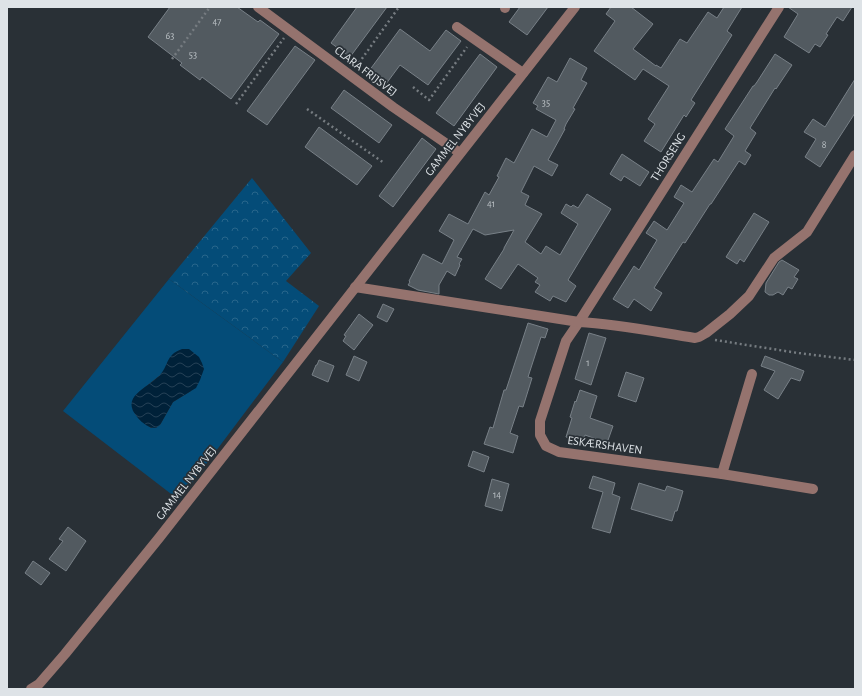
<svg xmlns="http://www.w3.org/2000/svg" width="862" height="696" font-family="'Alegreya Sans',sans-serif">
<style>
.green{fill:#044c78;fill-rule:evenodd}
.forest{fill:url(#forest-crowns)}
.water{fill:url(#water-waves)}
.building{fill:#525a60;stroke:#788087}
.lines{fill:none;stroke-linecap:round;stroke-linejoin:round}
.path{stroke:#767c81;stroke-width:2.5;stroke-dasharray:2 3;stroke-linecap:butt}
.minor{stroke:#95736e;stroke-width:10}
.labels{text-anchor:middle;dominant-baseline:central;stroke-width:3.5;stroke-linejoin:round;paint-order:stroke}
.number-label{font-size:10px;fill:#bbc1c5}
.street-label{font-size:12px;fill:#dee3e7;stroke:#293036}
</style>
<defs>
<pattern id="forest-crowns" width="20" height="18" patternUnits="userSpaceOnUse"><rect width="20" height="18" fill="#044c78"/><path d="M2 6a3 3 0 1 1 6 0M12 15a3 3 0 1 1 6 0" fill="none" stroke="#28668b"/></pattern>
<pattern id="water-waves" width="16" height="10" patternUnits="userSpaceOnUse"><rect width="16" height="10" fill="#002139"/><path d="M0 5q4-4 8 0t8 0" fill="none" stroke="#254156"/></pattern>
</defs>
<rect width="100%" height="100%" fill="#293036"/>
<path class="green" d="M169 279 283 362 179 500 63 411ZM159 376 191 391 173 402 160 425 151 428 139 419 133 410 139 392Z"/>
<path class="forest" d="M252 178 311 253 286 281 319 306 283 362 169 279Z"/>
<path class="water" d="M182 349H189L199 357 202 363 204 369 200 380 196 388 191 391 173 402 160 425 156 428C149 428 142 423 138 418 119 396 147 389 159 376 169 366 165 355 182 349Z"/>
<g class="building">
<path d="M170 7H237L258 22 260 20 279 34 231 99 202 77 200 80 180 65 182 63 148 37Z"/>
<path d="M357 7H387L350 57 331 43Z"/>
<path d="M520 7H548L527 35 509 22Z"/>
<path d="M611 7H631L653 24 633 49 656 66V65L661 68 680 39 687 43 708 12 717 18 724 7H742L727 31 732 35 691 100 695 103 686 117 684 115 661 152 644 141 655 124 648 119 669 86 643 69 635 80 594 51 615 21 606 14Z"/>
<path d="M788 7H852L843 21 837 17 826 34 828 35 820 47 815 44 809 53 784 37 798 14Z"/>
<path d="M400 29 430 51 446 30 461 41 428 85 400 65 383 88 366 75Z"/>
<path d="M295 46 315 60 267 125 247 111Z"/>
<path d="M480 54 497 67 454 126 436 113Z"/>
<path d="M775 54 792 65 776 89 775 88 750 128 756 133 745 151 751 155 745 165 739 161 711 204H710L685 243 683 242 654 288 662 293 651 311 634 299 628 308 613 299 634 266 639 270 657 240 646 233 654 221 667 230 684 203 674 197 681 185 692 192 714 159 718 162 734 136 725 129 753 86H754L757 82Z"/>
<path d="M570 58 587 68 581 80 587 83 573 108 575 109 566 124 564 129H565L548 160 558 165 552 176 534 166 521 192 529 196 525 205 542 214 525 242 541 254 546 246 560 255 578 224 561 213 566 204 571 207 573 205 578 208 587 194 611 209 568 280 576 286 566 302 553 296 550 301 535 292 540 285 535 282 538 278 518 264 501 289 485 279 504 249V248L514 230 485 235 473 229 457 257 462 259 459 264 460 265 455 276 447 271 439 285V294L418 290 408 285 410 282 409 281 423 254 442 264 454 240 439 231 449 214 468 224 485 192 489 195 499 177 497 176 506 158 514 163 532 129 547 137 556 120 536 109 538 106 533 103 548 77 557 82Z"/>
<path d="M855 79V113L820 167 805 157 816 139 804 132 813 119 825 127Z"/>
<path d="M344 90 392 125 379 143 331 108Z"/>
<path d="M319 127 372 166 357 185 305 147Z"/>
<path d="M422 138 436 149 393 207 379 196Z"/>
<path d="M622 154 649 172 640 186 624 176 621 181 610 174Z"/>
<path d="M754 213 769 222 744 262 740 259 737 264 726 257Z"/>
<path d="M782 260 799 270 794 277 798 279 792 289 788 287 783 295 778 292 773 295H769L765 292 766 283 779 262Z"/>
<path d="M383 304 394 309 387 322 377 317Z"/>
<path d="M359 314 373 325 354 350 343 341 346 336 344 335Z"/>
<path d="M528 323 548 329 545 338 541 337 528 377 532 378 523 407 519 406 510 433 518 436 513 453 484 444 490 427 493 428 504 390H506Z"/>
<path d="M589 333 606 338 591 385 575 379Z"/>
<path d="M354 356 367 362 359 381 346 375Z"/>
<path d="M765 356 804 371 800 381 791 378 778 399 764 390 775 371 761 366Z"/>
<path d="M319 360 334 366 328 382 312 375 316 365H317Z"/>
<path d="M626 372 644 378 636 402 618 396Z"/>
<path d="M580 390 597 396 590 418 613 426 607 443 585 435 583 442 566 437 572 418 570 417 575 401 576 402Z"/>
<path d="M473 451 489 457 484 472 468 466Z"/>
<path d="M593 476 615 483 612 494 620 497 610 533 592 528 603 492 589 488Z"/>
<path d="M492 479 509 484 502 511 485 506Z"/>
<path d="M639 483 665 491 667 486 683 491 677 511H675L672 521 631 509Z"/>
<path d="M68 527 86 541 66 571 49 559 63 541 59 539Z"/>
<path d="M33 561 50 573 41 585 25 573Z"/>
</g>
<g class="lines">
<g class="path">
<path d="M172 59 210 7"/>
<path d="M356 67 399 7"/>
<path d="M413 87 429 100 467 47"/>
<path d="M236 104 284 38"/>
<path d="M307 109 384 163"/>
<path d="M715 340 798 353 855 360"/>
</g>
<g class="minor">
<path d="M258 7 393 107 460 153"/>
<path d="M779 7 579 322 566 341 540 421V435L546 446 559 452 722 474 813 489"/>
<path d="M505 8V7"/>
<path d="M457 27 523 73"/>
<path d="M355 287 579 322C618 324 656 332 695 338L699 337 706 333 730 314 749 296 774 258 807 232 855 155"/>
<path d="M722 474 752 374"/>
<path d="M31 689 39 684 65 654 159 538 575 7"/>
</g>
</g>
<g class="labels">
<g class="number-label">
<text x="217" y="22">47</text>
<text x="170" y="36">63</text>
<text x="193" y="55">53</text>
<text x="546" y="103">35</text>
<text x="824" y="145">8</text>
<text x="491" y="204">41</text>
<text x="588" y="363">1</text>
<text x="497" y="495">14</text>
</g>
<g class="street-label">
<text transform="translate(366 71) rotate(37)">CLARA FRIJSVEJ</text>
<text transform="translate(455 139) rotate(-52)">GAMMEL NYBYVEJ</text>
<text transform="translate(668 157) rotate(-58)">THORSENG</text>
<text transform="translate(605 445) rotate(8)">ESKÆRSHAVEN</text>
<text transform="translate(186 483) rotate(-52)">GAMMEL NYBYVEJ</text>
</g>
</g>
<rect width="862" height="696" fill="none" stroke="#dee3e7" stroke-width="16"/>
</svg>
